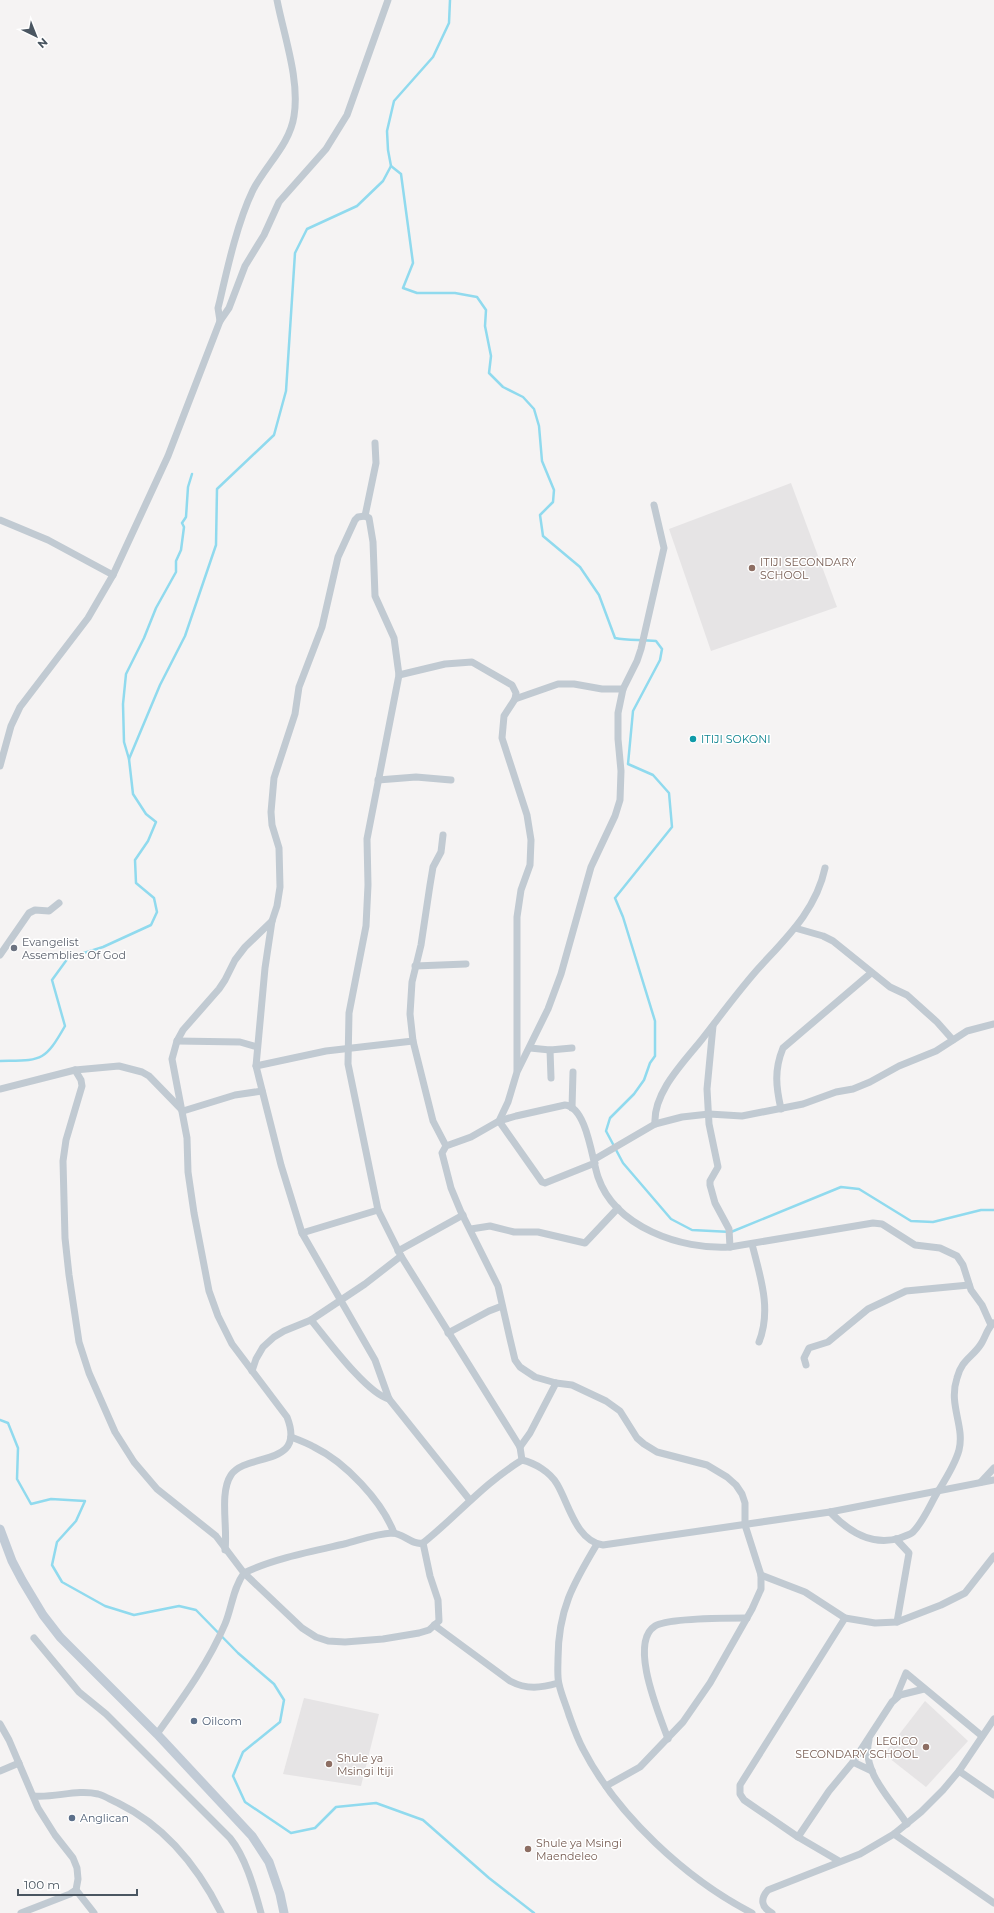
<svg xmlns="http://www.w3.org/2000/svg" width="994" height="1913" font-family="Montserrat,sans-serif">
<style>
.education{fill:#e6e4e5}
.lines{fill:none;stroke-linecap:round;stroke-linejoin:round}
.stream{stroke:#90daee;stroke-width:2.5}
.street{stroke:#c1cad2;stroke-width:7}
.secondary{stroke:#c1cbd6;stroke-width:9}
.education-dot{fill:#8d6e63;stroke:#fff;stroke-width:1.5}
.culture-dot{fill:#0f9aa8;stroke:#fff;stroke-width:1.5}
.worship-dot{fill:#6b7280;stroke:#fff;stroke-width:1.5}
.service-dot{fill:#5c6f8a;stroke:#fff;stroke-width:1.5}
.labels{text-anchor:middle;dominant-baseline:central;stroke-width:3;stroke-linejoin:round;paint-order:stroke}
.education-label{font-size:11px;fill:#785e54;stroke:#fff;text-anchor:start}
.culture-label{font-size:11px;fill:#0d838f;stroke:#fff;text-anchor:start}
.worship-label{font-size:11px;fill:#5b616d;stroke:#fff;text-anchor:start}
.service-label{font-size:11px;fill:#4e5e75;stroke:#fff;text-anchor:start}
</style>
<rect width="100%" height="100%" fill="#f5f3f3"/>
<g class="education">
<path d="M791 483 837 607 711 651 669 529Z"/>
<path d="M304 1698 379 1714 361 1786 283 1774Z"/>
<path d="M925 1701 968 1741 926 1787 884 1754Z"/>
</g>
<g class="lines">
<g class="stream">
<path d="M450 0 449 23 433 57 394 101 387 131 388 150 391 166 401 174 413 263 403 288 417 293H455L477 297 486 310 485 326 491 356 489 373 503 387 523 397 534 409 539 426 542 461 554 490 553 502 540 515 543 536 580 567 599 595 615 638C628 641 642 639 656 641L662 649 660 660 633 711 628 764 653 775 669 793 672 827 615 898 623 917 655 1021V1056L650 1063 644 1080 634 1094 610 1118 606 1131 623 1163 671 1219 692 1230 731 1232 841 1187 859 1189 911 1221 933 1222 981 1210H994"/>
<path d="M129 759 124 742 123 704 126 674 144 638 156 608 176 572V561L181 550 184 527 182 523 186 517 188 487 192 474"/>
<path d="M0 1061C41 1060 44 1063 65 1026L52 980 68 958 103 947 151 925 157 912 154 898 136 883 135 860 148 841 156 822 146 814 133 794 129 759 160 685 185 636 216 545 217 489 274 435 286 391 295 253 307 229 357 206 383 181 391 166"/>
<path d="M0 1420 8 1423 18 1448 17 1479 31 1504 51 1499 85 1501 76 1521 57 1542 52 1565 62 1582 105 1606 134 1615 179 1606 196 1610 238 1653 274 1684 284 1700 280 1722 243 1752 233 1776 245 1802 291 1833 315 1828 336 1807 376 1803 423 1820 489 1878 534 1913"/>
</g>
<g class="street">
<path d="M220 321 229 308 245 266 264 235 279 202 326 149 347 115 388 0"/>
<path d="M365 516 376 463 375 443"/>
<path d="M0 520 48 540 113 575"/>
<path d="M399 675 445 664 472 662 512 685 516 693 515 699"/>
<path d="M0 766 11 726 20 707 88 618 113 575 168 456 220 321 218 308 220 300C228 265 238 221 253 190 266 165 290 144 294 116 300 80 284 36 277 0"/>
<path d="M378 780 416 777 451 780"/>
<path d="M443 835 441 852 433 867 430 885 421 945 412 982 410 1014 413 1041 433 1121 446 1146"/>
<path d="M795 928 823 936 833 941 890 987 907 995 937 1022 953 1040"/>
<path d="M0 955 29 913 35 910 49 911 59 903"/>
<path d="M415 966 466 964"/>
<path d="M713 1026 707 1089 709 1124 718 1167 710 1181V1185L715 1203 729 1229 730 1247"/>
<path d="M177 1041 240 1042 257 1047"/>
<path d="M530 1048 550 1050 572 1048"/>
<path d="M550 1050 551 1078"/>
<path d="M256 1066 326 1051 413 1041"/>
<path d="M75 1070 81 1080 82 1086 66 1140 63 1161 65 1238 69 1275 79 1342 89 1373 115 1432 134 1462 157 1489 216 1536 244 1573 302 1628 316 1637 328 1641 345 1642 383 1639 419 1633 429 1630 439 1621 438 1600 430 1576 423 1543"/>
<path d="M517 1070V917L521 890 530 865 531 840 527 815 502 738 504 716 515 699 558 684H574L602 689H623"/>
<path d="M0 1089 75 1070 119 1066 142 1072 149 1076 183 1111 235 1095 262 1091"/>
<path d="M572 1108 573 1072"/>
<path d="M781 1109C776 1087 774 1070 783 1048L871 973"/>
<path d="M655 1124C653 1094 681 1065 699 1043 718 1019 736 994 757 970 785 939 816 911 825 868"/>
<path d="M595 1159 655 1124 682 1117 709 1114 742 1116 803 1104 836 1092 853 1089 870 1082 899 1066 936 1051 967 1031 994 1024"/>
<path d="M595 1163 545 1183 542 1182 499 1121 516 1116 565 1105C587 1107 592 1160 598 1177 615 1227 681 1250 730 1247L873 1223 882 1224 915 1245 940 1248 957 1256 963 1265 971 1290 982 1305 991 1325"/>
<path d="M471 1229 490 1226 514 1232H538L585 1243 618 1208"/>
<path d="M302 1233 378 1210"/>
<path d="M752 1244C760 1276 772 1309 759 1342"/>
<path d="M398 1251 463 1215"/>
<path d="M311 1320C326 1338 367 1394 389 1399"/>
<path d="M448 1333 489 1311 502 1306"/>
<path d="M806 1365 804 1358 809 1348 828 1342 868 1309 906 1291 969 1285"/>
<path d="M252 1371 256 1359 263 1347 274 1337 284 1331 311 1320 365 1284 401 1256"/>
<path d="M291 1437C299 1440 307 1443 314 1447 345 1462 382 1501 394 1533"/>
<path d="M520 1447 530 1433 556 1383"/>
<path d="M981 1482 994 1468"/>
<path d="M469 1499 389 1399 375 1360 302 1233 281 1165 256 1066 265 968 272 921 277 906 280 887 279 848 272 825 271 812 274 778 295 714 299 687 322 627 338 557 355 520 358 517 365 516 369 518 373 542 375 596 394 638 399 675 367 839 368 885 366 926 349 1013 348 1064 378 1210 401 1256 520 1447 522 1460"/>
<path d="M830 1512C848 1531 872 1547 900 1538 904 1536 910 1535 913 1532 923 1522 930 1505 937 1493 945 1480 955 1465 959 1450 965 1426 948 1405 957 1378 962 1359 972 1358 981 1344 985 1338 987 1329 993 1323"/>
<path d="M896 1539 909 1553 897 1622"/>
<path d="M597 1544C573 1584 558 1610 558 1659 558 1667 557 1676 559 1684 561 1694 566 1705 569 1715 573 1726 577 1738 583 1749 617 1815 686 1879 752 1913"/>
<path d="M225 1550C228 1528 219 1493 231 1475 246 1452 307 1468 287 1417L232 1344 218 1316 209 1291 194 1213 188 1172 187 1138 172 1059 177 1041 183 1030 219 989 225 980 235 960 245 947 272 921"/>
<path d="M761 1575 805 1592 845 1618 875 1623 897 1622 941 1605 965 1593 994 1556"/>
<path d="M434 1625 510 1681C527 1690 541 1688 558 1683"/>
<path d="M34 1638 79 1692 106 1714 230 1838C246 1858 254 1888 261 1913"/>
<path d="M896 1697 906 1673 982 1736"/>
<path d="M0 1724 9 1740 38 1808 55 1835 73 1858 77 1868 78 1879 76 1890 70 1894 21 1913"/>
<path d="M157 1734C182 1699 208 1664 225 1624 232 1607 233 1588 244 1573 272 1559 313 1551 344 1544 360 1540 375 1534 392 1533 403 1533 413 1546 423 1543 458 1515 483 1484 522 1460 535 1463 550 1472 557 1484 569 1504 576 1541 603 1545L830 1512 994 1480"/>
<path d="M668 1739C660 1716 628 1643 655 1626 668 1618 729 1618 747 1618"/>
<path d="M869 1740C861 1772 891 1799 907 1824"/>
<path d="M853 1762 872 1771"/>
<path d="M0 1771 19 1763"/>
<path d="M959 1771 994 1795"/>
<path d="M606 1786 640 1767 683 1722 710 1683 752 1609 761 1589V1575L745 1525V1503L742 1494 736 1485 727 1477 707 1465 657 1452 644 1444 637 1438 620 1411 606 1401 572 1385 556 1383 535 1377 520 1367 515 1360 510 1339 498 1286 461 1212 451 1188 442 1153 446 1146 471 1137 499 1121 508 1102 517 1072 548 1009 561 974 591 867 615 816 620 800 621 771 618 739V713L623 689 637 661 641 649 664 548 654 505"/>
<path d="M34 1796C55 1798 77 1789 98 1794 105 1796 111 1800 118 1803 165 1826 198 1867 221 1913"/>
<path d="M894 1834 994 1903"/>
<path d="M798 1837 829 1791 853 1762 892 1702 900 1695 924 1689"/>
<path d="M839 1861 798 1837 744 1800 740 1794V1785L845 1618"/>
<path d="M76 1890 94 1913"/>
<path d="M772 1913C761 1907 760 1899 768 1890L860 1854 894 1834 921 1812 943 1790 959 1771 994 1719"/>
</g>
<path class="secondary" d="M0 1529 12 1561 22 1580 43 1615 60 1637 157 1734 252 1836 269 1862 280 1894 284 1913"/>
</g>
<g class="education-dot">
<circle cx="752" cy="568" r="4"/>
<circle cx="926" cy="1747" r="4"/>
<circle cx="329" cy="1764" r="4"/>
<circle cx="528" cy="1849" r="4"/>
</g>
<circle class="culture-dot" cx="693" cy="739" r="4"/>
<circle class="worship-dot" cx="14" cy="948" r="4"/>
<g class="service-dot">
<circle cx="194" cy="1721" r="4"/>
<circle cx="72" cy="1818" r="4"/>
</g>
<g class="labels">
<g class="education-label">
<text x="760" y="562">ITIJI SECONDARY<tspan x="760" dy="13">SCHOOL</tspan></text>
<text x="918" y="1741" text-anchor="end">LEGICO<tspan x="918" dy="13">SECONDARY SCHOOL</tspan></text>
<text x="337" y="1758">Shule ya<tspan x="337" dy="13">Msingi Itiji</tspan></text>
<text x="536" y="1843">Shule ya Msingi<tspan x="536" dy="13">Maendeleo</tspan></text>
</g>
<g class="culture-label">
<text x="701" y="739">ITIJI SOKONI</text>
</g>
<g class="worship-label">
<text x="22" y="942">Evangelist<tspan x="22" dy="13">Assemblies Of God</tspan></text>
</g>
<g class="service-label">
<text x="202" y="1721">Oilcom</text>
<text x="80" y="1818">Anglican</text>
</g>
</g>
<g transform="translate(36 36) rotate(137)" stroke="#ffffff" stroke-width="3" paint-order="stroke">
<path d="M0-3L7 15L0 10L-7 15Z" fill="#4a5661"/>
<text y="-6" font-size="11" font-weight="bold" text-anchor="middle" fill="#4a5661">N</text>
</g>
<path d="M18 1889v6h119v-6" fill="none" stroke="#4a5661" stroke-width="2"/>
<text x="24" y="1889" font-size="12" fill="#4a5661" stroke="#ffffff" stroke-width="3" paint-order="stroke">100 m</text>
</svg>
